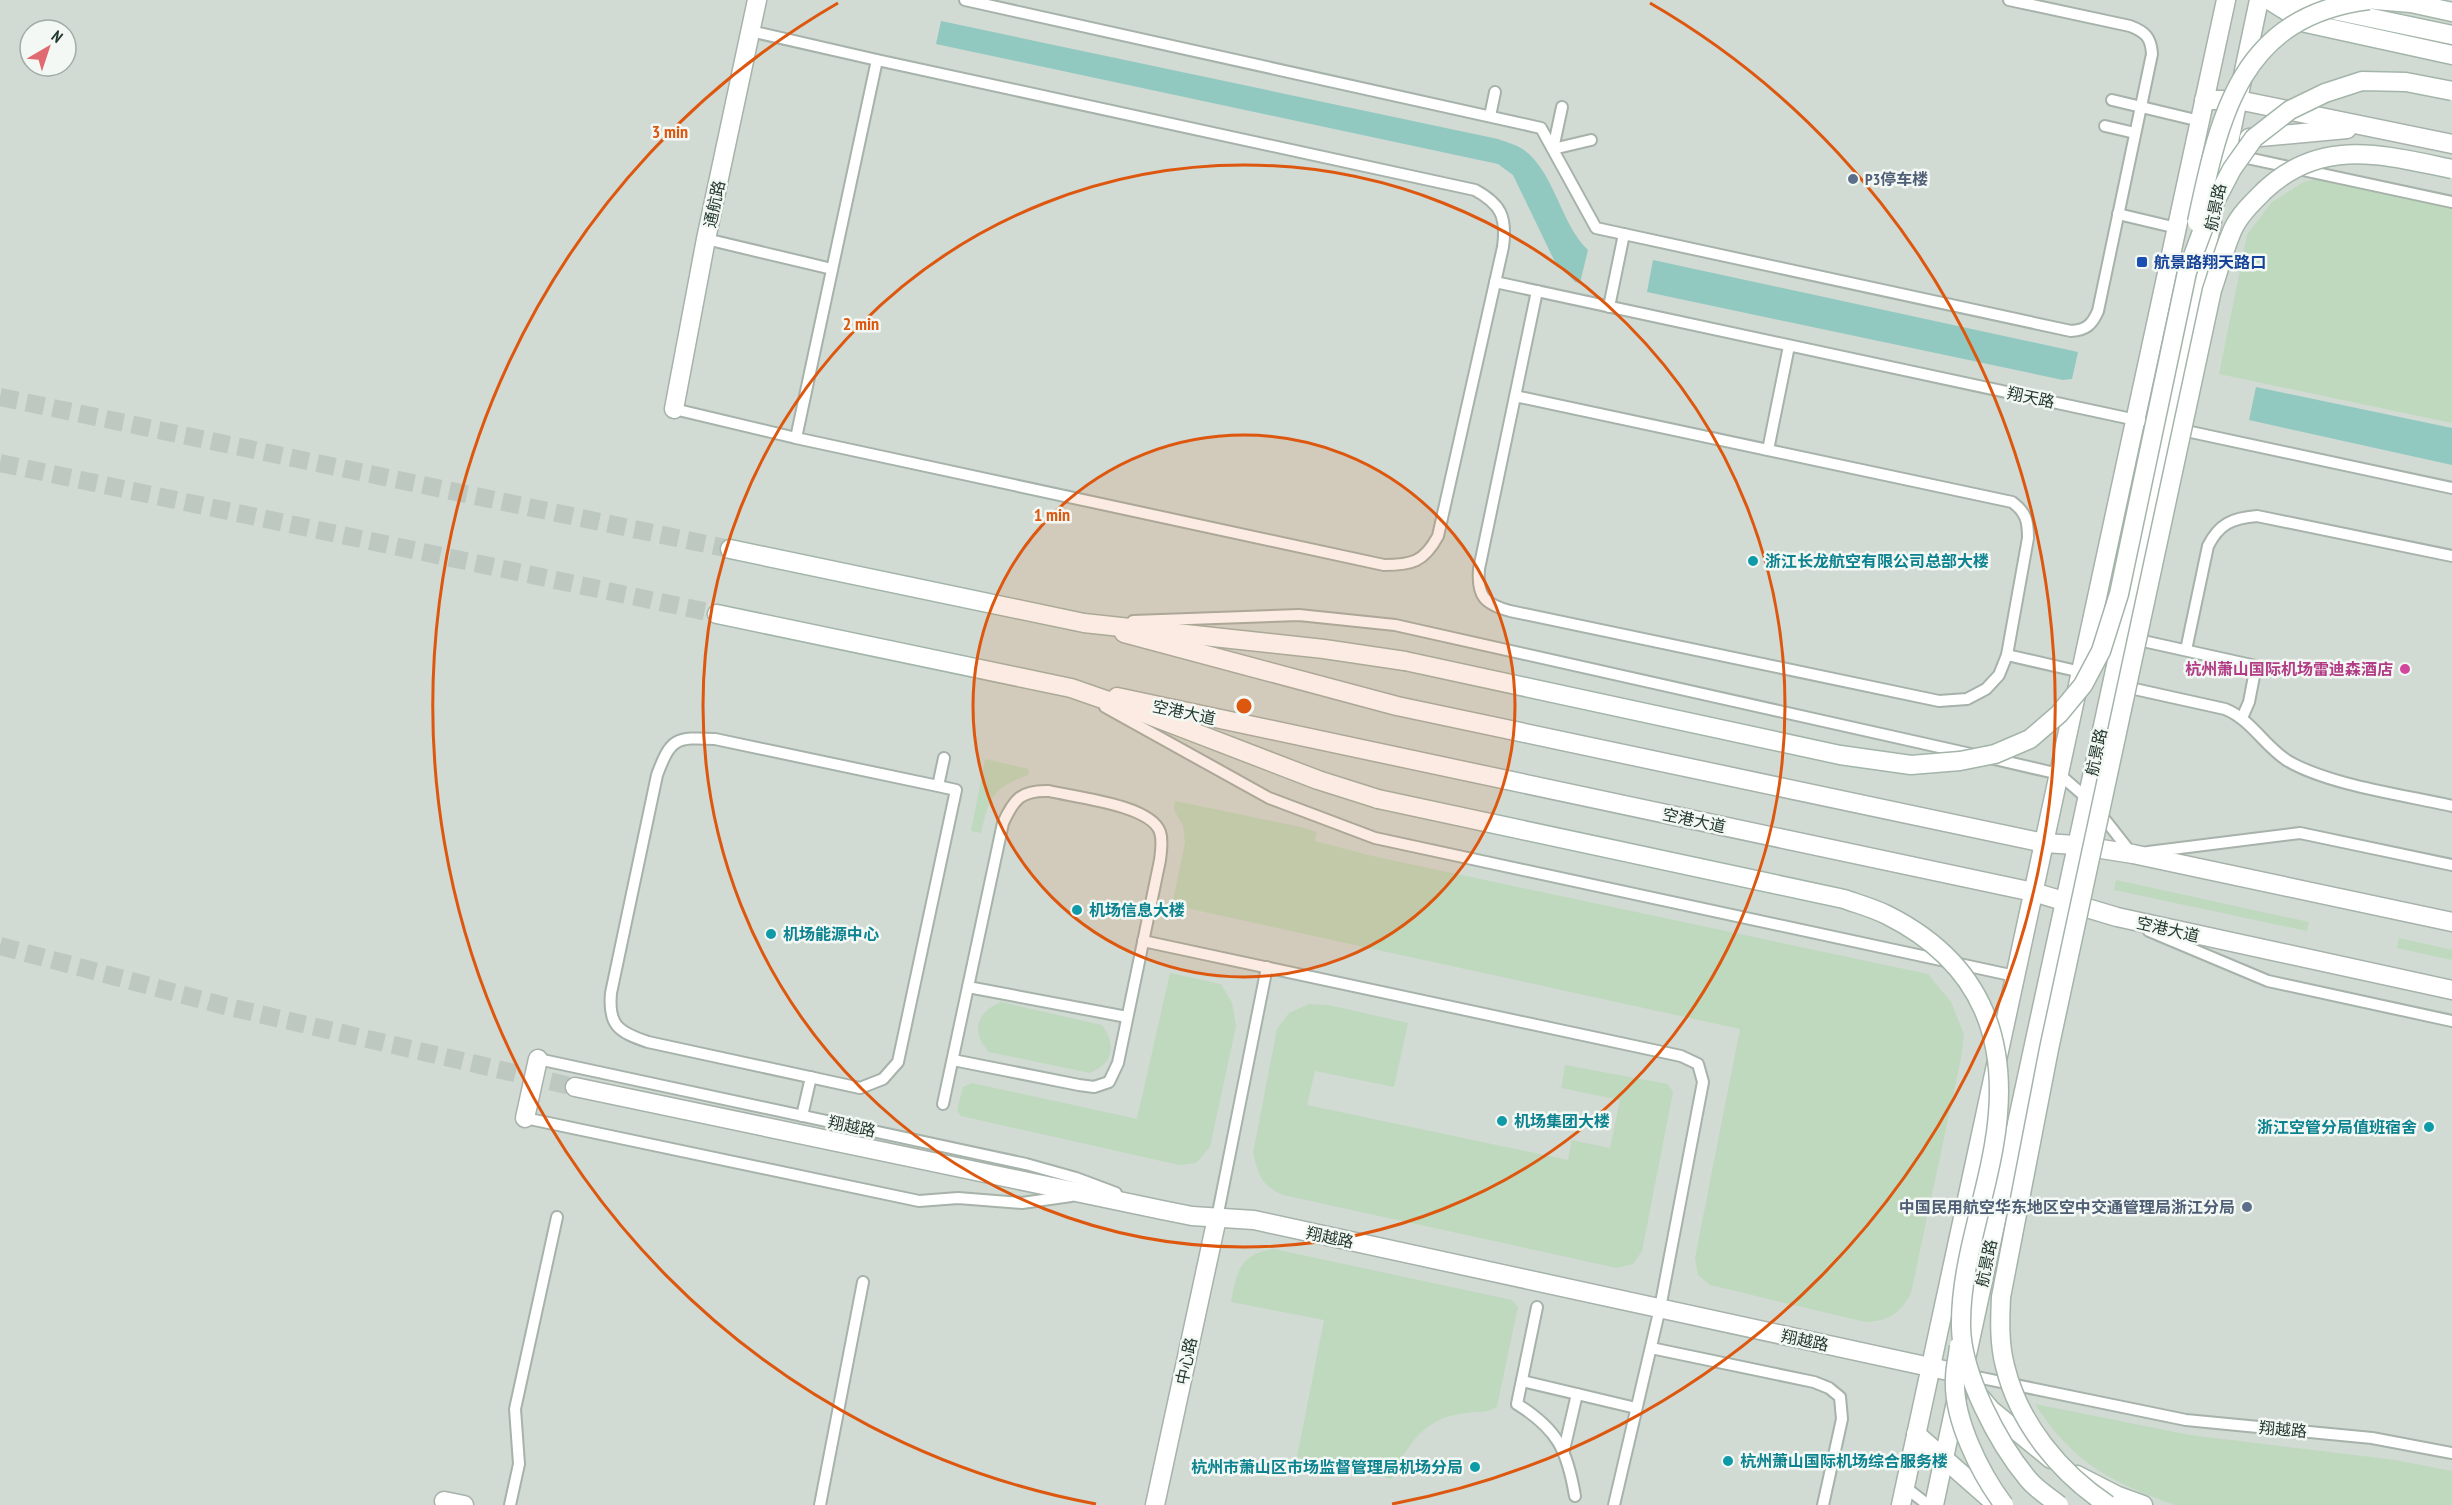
<svg xmlns="http://www.w3.org/2000/svg" width="2452" height="1505" font-family="'PT Sans Narrow','Noto Sans SC',sans-serif">
<style>
.built{fill:#d1dad3;fill-rule:evenodd}
.green{fill:#bfd9be}
.water{fill:#91c9c1}
.lines{fill:none;stroke-linecap:round;stroke-linejoin:round}
.street-tunnel{stroke:#bdc8c0;stroke-width:18;stroke-dasharray:18 9;stroke-linecap:butt}
.secondary-tunnel{stroke:#bdc8c0;stroke-width:18;stroke-dasharray:18 9;stroke-linecap:butt}
.lane-casing{stroke:#a6b2aa;stroke-width:14}
.street-casing{stroke:#a6b2aa;stroke-width:21}
.secondary-casing{stroke:#a3b5a9;stroke-width:21}
.lane{stroke:#fff;stroke-width:10}
.street{stroke:#fff;stroke-width:18}
.secondary{stroke:#fff;stroke-width:18}
.secondary-bridge-casing{stroke:#a3b5a9;stroke-width:21;stroke-linecap:butt}
.secondary-bridge{stroke:#fff;stroke-width:18}
.ring{fill:none;stroke:#de570e;stroke-width:3}
.service-dot{fill:#5c6f8a;stroke:#f3f8f4;stroke-width:2}
.transit-dot{fill:#1a4fb4;stroke:#f3f8f4;stroke-width:2}
.culture-dot{fill:#0f9aa8;stroke:#f3f8f4;stroke-width:2}
.hotel-dot{fill:#d1479c;stroke:#f3f8f4;stroke-width:2}
.labels{text-anchor:middle;dominant-baseline:central;stroke-width:5;stroke-linejoin:round;paint-order:stroke}
.service-label{font-size:16px;font-weight:bold;fill:#4e5e75;stroke:#f3f8f4;text-anchor:start}
.street-label{font-size:16px;fill:#253a2e;stroke:#f3f8f4}
.transit-label{font-size:16px;font-weight:bold;fill:#164399;stroke:#f3f8f4;text-anchor:start}
.culture-label{font-size:16px;font-weight:bold;fill:#0d838f;stroke:#f3f8f4;text-anchor:start}
.hotel-label{font-size:16px;font-weight:bold;fill:#b23c85;stroke:#f3f8f4;text-anchor:end}
.centre{fill:#de570e;stroke:#f3f8f4;stroke-width:3}
.ring-label{font-size:18px;text-anchor:middle;font-weight:bold;fill:#de570e;stroke:#f3f8f4;stroke-width:5;stroke-linejoin:round;paint-order:stroke}
</style>
<rect width="100%" height="100%" fill="#e3ebe5"/>
<path class="built" d="M0 0H2452V1505H0ZM30 30H66V66H30Z"/>
<g class="green">
<path d="M2342 172 2452 195V423L2219 374 2247 235 2271 203 2303 182Z"/>
<path d="M985 759 1029 769 1028 775C992 788 989 798 981 833L971 831Z"/>
<path d="M1175 801 1301 827 1317 832 1315 841 1372 856 1928 974 1951 1002 1964 1034 1961 1058 1911 1293C1900 1314 1889 1321 1865 1322L1710 1285 1698 1275 1695 1258 1740 1029 1172 905 1185 843 1183 826 1174 810Z"/>
<path d="M2116 880 2309 922 2307 931 2114 890Z"/>
<path d="M2399 938 2452 950V960L2397 948Z"/>
<path d="M1170 973 1221 984 1232 1003 1236 1026 1210 1147 1196 1163 1179 1165 961 1116 957 1110 963 1087 972 1083 1137 1119Z"/>
<path d="M1001 1002 1102 1025C1117 1046 1113 1063 1090 1073L989 1052C970 1032 977 1012 1001 1002Z"/>
<path d="M1309 1004 1329 1005 1408 1023 1394 1087 1315 1071 1307 1105 1568 1160 1572 1140 1610 1148 1620 1100 1561 1088 1565 1065 1668 1084 1673 1092 1642 1251 1633 1264 1617 1268 1283 1195C1261 1185 1259 1176 1253 1153L1277 1029 1289 1013Z"/>
<path d="M1274 1249 1512 1300 1518 1307 1497 1406C1488 1414 1477 1411 1466 1413 1425 1417 1407 1444 1392 1479L1297 1457 1324 1320 1231 1302C1237 1271 1240 1254 1274 1249Z"/>
<path d="M2035 1404 2190 1435 2395 1460 2452 1471V1505H2175C2111 1482 2073 1463 2035 1404Z"/>
</g>
<g class="water">
<path d="M941 21 1498 139C1506 142 1517 145 1524 150 1555 173 1560 223 1588 250L1580 283 1575 282 1554 260 1513 175 1498 164 936 44Z"/>
<path d="M1653 260 2078 352 2072 379 2063 380 1647 292Z"/>
<path d="M2256 387 2452 428V465L2249 420Z"/>
</g>
<g class="lines">
<path class="street-tunnel" d="M0 946 225 1006 575 1087"/>
<g class="secondary-tunnel">
<path d="M0 397 730 549"/>
<path d="M0 463 717 614"/>
</g>
<defs>
<g id="lane">
<path d="M965 0 1541 128 1596 228 2071 331C2086 330 2092 325 2098 311L2152 54C2151 38 2146 32 2130 26L2009 0"/>
<path d="M750 31 877 60 1475 190C1501 204 1507 217 1503 247L1438 536C1424 562 1412 565 1384 565L796 438 877 60"/>
<path d="M2112 100 2200 121"/>
<path d="M1562 107 1553 149 1591 140"/>
<path d="M1490 116 1495 92"/>
<path d="M2105 126 2135 133"/>
<path d="M2238 156 2452 202"/>
<path d="M2118 214 2177 228"/>
<path d="M706 239 832 269"/>
<path d="M1495 282 2141 421"/>
<path d="M1609 307 1624 234"/>
<path d="M1515 396 2012 502C2026 512 2028 521 2028 538L2007 655 1999 675 1986 689 1967 699 1939 701 1510 611C1484 604 1477 596 1479 569L1537 291"/>
<path d="M674 409 796 438"/>
<path d="M2177 429 2452 488"/>
<path d="M1768 450 1789 346"/>
<path d="M1133 621 1299 615 1395 625 1975 755"/>
<path d="M2134 639 2256 666 2249 702 2242 718"/>
<path d="M2186 650 2208 546C2219 524 2232 518 2257 516L2452 556"/>
<path d="M2007 655 2081 672"/>
<path d="M2121 686 2225 709C2252 720 2264 746 2288 761 2329 785 2404 795 2452 806"/>
<path d="M1105 707 1269 798 1375 838 2015 976"/>
<path d="M1990 758 2059 774 2089 800"/>
<path d="M938 786 715 739C675 737 671 738 657 775L611 993C608 1025 618 1032 648 1042L860 1088 883 1079 898 1062 956 790 938 786 944 758"/>
<path d="M2099 812 2132 854"/>
<path d="M2148 852 2300 833 2452 865"/>
<path d="M2149 931 2268 981 2452 1021"/>
<path d="M1143 941 1681 1056 1698 1064 1703 1082 1660 1308 1614 1505"/>
<path d="M968 987 1127 1017"/>
<path d="M538 1059 1026 1164 1076 1178 1116 1193"/>
<path d="M943 1104 1003 823C1014 799 1021 790 1049 791 1074 797 1151 805 1160 832 1163 841 1161 851 1160 860L1118 1063 1109 1082 1094 1087 1079 1085 953 1060"/>
<path d="M802 1116 811 1077"/>
<path d="M525 1118 919 1201 958 1198 1022 1203 1071 1196"/>
<path d="M1217 1218 1267 967"/>
<path d="M1537 1307 1517 1404C1557 1429 1567 1449 1575 1496"/>
<path d="M1651 1348 1814 1382 1829 1388 1840 1397 1842 1419 1823 1505"/>
<path d="M1967 1375 2186 1420 2372 1438 2452 1453"/>
<path d="M1522 1381 1636 1408"/>
<path d="M1564 1450 1577 1394"/>
<path d="M1905 1487 1928 1505"/>
<path d="M510 1505 519 1464 515 1409 557 1217"/>
<path d="M820 1505 863 1282"/>
</g>
<g id="street">
<path d="M2204 100H2238L2452 144"/>
<path d="M2249 138 2347 129"/>
<path d="M2219 189 2259 0"/>
<path d="M674 409 706 239 757 0"/>
<path d="M1124 633 1397 706 2044 843 2076 845 2133 854 2452 922"/>
<path d="M1117 697 2033 892 2117 917 2452 990"/>
<path d="M575 1087 1162 1210 1192 1216 1254 1220 1962 1374"/>
<path d="M525 1118 538 1059"/>
<path d="M1966 1359 2212 222"/>
<path d="M444 1501 464 1505"/>
<path d="M1155 1505 1217 1218"/>
<path d="M1901 1505 2226 0"/>
<path d="M1934 1505 1957 1397"/>
</g>
<g id="secondary">
<path d="M2269 0 2306 23 2452 55"/>
<path d="M2286 0 2452 35"/>
<path d="M2375 0 2411 3 2452 12"/>
<path d="M730 549 1084 623 1324 649 1405 661"/>
<path d="M717 614 1071 688 1149 715 1318 780 1378 799"/>
<path d="M1981 1398 1991 1410 2051 1459"/>
<path d="M1916 1434 1997 1505"/>
<path d="M2077 1475 2118 1496 2143 1505"/>
</g>
</defs>
<use href="#lane" class="lane-casing"/>
<use href="#street" class="street-casing"/>
<use href="#secondary" class="secondary-casing"/>
<use href="#lane" class="lane"/>
<use href="#street" class="street"/>
<use href="#secondary" class="secondary"/>
<defs>
<g id="secondary-bridge">
<path d="M2197 222C2220 113 2241 16 2369 0"/>
<path d="M1405 661 1840 755 1911 765 1960 761 1995 754 2030 739 2059 714 2083 685 2101 651 2119 594 2187 272 2209 213 2232 169 2254 138 2290 110 2325 93 2362 81 2406 82 2452 91"/>
<path d="M1378 799 1844 899C1858 904 1873 908 1887 915 1983 963 2012 1042 1994 1145 1984 1205 1960 1266 1961 1327 1962 1375 1998 1443 2028 1479 2036 1489 2049 1497 2059 1505"/>
<path d="M1959 1346C1958 1357 1955 1368 1955 1379 1953 1419 1980 1473 2004 1505"/>
<path d="M2108 1505C2060 1473 2019 1424 2005 1366 1999 1343 2000 1320 2001 1297L2049 1049 2212 290C2219 270 2224 249 2233 229 2240 214 2253 202 2265 190 2322 137 2384 155 2452 169"/>
</g>
</defs>
<use href="#secondary-bridge" class="secondary-bridge-casing"/>
<use href="#secondary-bridge" class="secondary-bridge"/>
</g>
<circle cx="1244" cy="706" r="271" fill="#de570e" fill-opacity=".12"/>
<g class="ring">
<circle cx="1244" cy="706" r="271"/>
<circle cx="1244" cy="706" r="541"/>
<path d="M1096 1504A812 812 0 0 1 838 3M1650 3A812 812 0 0 1 1392 1504"/>
</g>
<g class="service-dot">
<circle cx="1853" cy="179" r="6"/>
<circle cx="2247" cy="1207" r="6"/>
</g>
<rect class="transit-dot" x="2136" y="256" width="12" height="12" rx="3"/>
<g class="culture-dot">
<circle cx="1753" cy="561" r="6"/>
<circle cx="1077" cy="910" r="6"/>
<circle cx="771" cy="934" r="6"/>
<circle cx="1502" cy="1121" r="6"/>
<circle cx="2429" cy="1127" r="6"/>
<circle cx="1728" cy="1461" r="6"/>
<circle cx="1475" cy="1467" r="6"/>
</g>
<circle class="hotel-dot" cx="2405" cy="669" r="6"/>
<g class="labels">
<g class="service-label">
<text x="1865" y="179">P3停车楼</text>
<text x="2235" y="1207" text-anchor="end">中国民用航空华东地区空中交通管理局浙江分局</text>
</g>
<g class="street-label">
<text transform="translate(714 204) rotate(-78)">通航路</text>
<text transform="translate(2215 207) rotate(-78)">航景路</text>
<text transform="translate(2031 397) rotate(12)">翔天路</text>
<text transform="translate(1184 712) rotate(12)">空港大道</text>
<text transform="translate(2096 752) rotate(-78)">航景路</text>
<text transform="translate(1694 820) rotate(12)">空港大道</text>
<text transform="translate(2168 929) rotate(13)">空港大道</text>
<text transform="translate(852 1126) rotate(12)">翔越路</text>
<text transform="translate(1330 1237) rotate(12)">翔越路</text>
<text transform="translate(1986 1263) rotate(-78)">航景路</text>
<text transform="translate(1805 1340) rotate(12)">翔越路</text>
<text transform="translate(1186 1361) rotate(-78)">中心路</text>
<text transform="translate(2283 1429) rotate(5)">翔越路</text>
</g>
<g class="transit-label">
<text x="2154" y="262">航景路翔天路口</text>
</g>
<g class="culture-label">
<text x="1765" y="561">浙江长龙航空有限公司总部大楼</text>
<text x="1089" y="910">机场信息大楼</text>
<text x="783" y="934">机场能源中心</text>
<text x="1514" y="1121">机场集团大楼</text>
<text x="2417" y="1127" text-anchor="end">浙江空管分局值班宿舍</text>
<text x="1740" y="1461">杭州萧山国际机场综合服务楼</text>
<text x="1463" y="1467" text-anchor="end">杭州市萧山区市场监督管理局机场分局</text>
</g>
<g class="hotel-label">
<text x="2393" y="669">杭州萧山国际机场雷迪森酒店</text>
</g>
</g>
<circle cx="1244" cy="706" r="9" class="centre"/>
<g class="ring-label">
<text x="670" y="138">3 min</text>
<text x="861" y="330">2 min</text>
<text x="1052" y="521">1 min</text>
</g>
<g transform="translate(48 48) rotate(39)"><circle r="28" fill="#f3f8f4" stroke="#a1aca5" stroke-width="1.5"/>
<path d="M0-4.5L10 22L0 15L-10 22Z" fill="#e16a70"/>
<text y="-9" font-size="16" font-weight="bold" text-anchor="middle" fill="#253a2e">N</text>
</g>
</svg>
